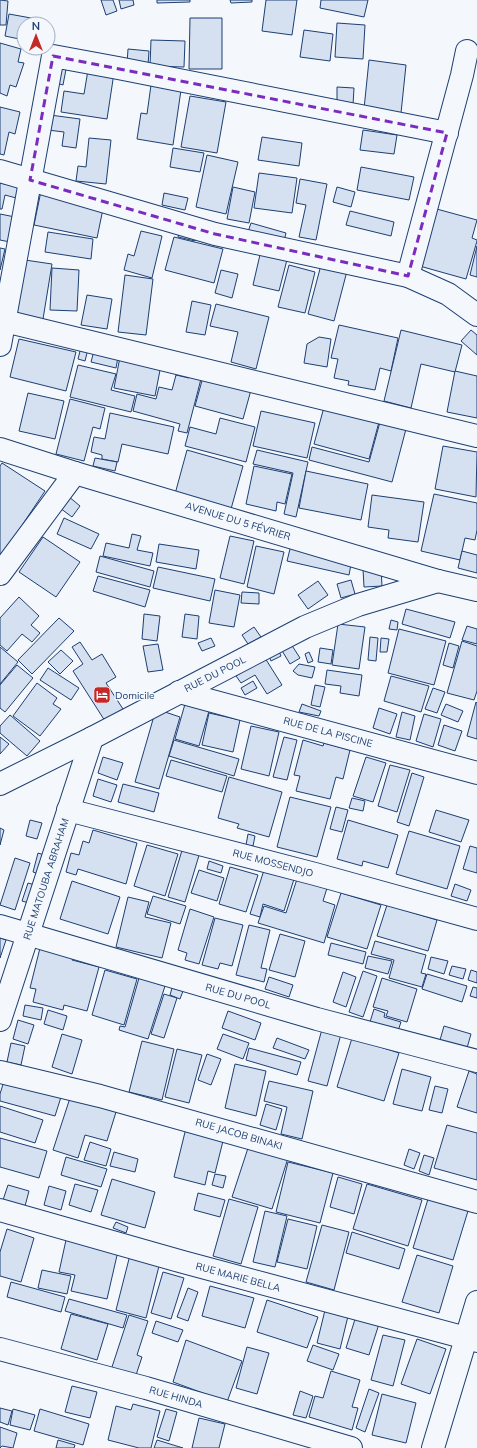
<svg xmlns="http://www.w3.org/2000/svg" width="477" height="1448" font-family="Mulish,sans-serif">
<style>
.building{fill:#d5e0f0;stroke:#1d3f73}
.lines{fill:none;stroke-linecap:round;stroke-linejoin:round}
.minor-casing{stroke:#1d3f73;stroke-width:24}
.minor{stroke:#f4f7fb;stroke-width:22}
.marked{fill:none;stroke:#7b2cbf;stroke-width:3;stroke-dasharray:8 5;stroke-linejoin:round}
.labels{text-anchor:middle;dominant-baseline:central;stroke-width:3;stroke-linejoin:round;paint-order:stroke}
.street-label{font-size:10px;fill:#1d3f73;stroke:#f4f7fb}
.poi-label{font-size:10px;fill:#1d3f73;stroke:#f4f7fb;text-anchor:start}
</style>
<rect width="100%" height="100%" fill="#f4f7fb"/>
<g class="building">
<path d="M0 0 8 1 6 25H0Z"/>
<path d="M101 0H113L117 11 106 15Z"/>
<path d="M119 0H133L134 5 121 9Z"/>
<path d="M157 0H190V2L157 3Z"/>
<path d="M230 0H252V2L231 3Z"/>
<path d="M266 0H297L292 35 262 31Z"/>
<path d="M321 0H368L364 17 320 8Z"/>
<path d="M9 14 42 20 41 24H24V40L5 36Z"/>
<path d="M190 18H222V69H189Z"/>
<path d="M337 23 365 25 363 59 335 57Z"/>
<path d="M304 30 333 34 330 61 300 57Z"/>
<path d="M151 40 185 41 184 67 150 66Z"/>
<path d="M0 43 21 49 18 62 24 63 16 87 10 85 7 96 0 93Z"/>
<path d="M128 49 149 51 148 66 127 64Z"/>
<path d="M369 60 406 65 401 113 364 109Z"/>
<path d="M57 62 67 64 63 85 53 82Z"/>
<path d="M88 70 114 73 107 119 61 112 64 91 84 94Z"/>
<path d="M151 85 181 90 173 145 137 139 141 113 147 114Z"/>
<path d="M337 87 354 88 353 105H337Z"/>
<path d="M190 96 226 102 217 153 181 147Z"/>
<path d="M0 107 20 112 15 134 9 132 4 155 0 154Z"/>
<path d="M50 115 80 119 76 148 62 146 64 132 48 130Z"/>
<path d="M363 130 397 135 394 154 360 150Z"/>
<path d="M262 137 302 143 299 166 258 160Z"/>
<path d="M89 138 111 140 106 184 76 181 78 166 86 167Z"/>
<path d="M173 148 204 153 200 172 170 167Z"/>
<path d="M207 155 238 162 226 214 196 207Z"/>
<path d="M361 167 414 177 409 200 357 190Z"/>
<path d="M259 173 297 178 292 213 254 208Z"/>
<path d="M300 179 327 184 316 240 299 237 306 205 296 203Z"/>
<path d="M0 183 22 188 20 199 5 195 2 209H0Z"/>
<path d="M233 187 255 192 249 223 227 219Z"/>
<path d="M337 187 355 192 351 207 333 202Z"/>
<path d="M41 191 104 204 97 238 34 225Z"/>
<path d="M164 193 188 198 185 210 162 205Z"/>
<path d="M433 208 477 220 472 238 477 240V241L466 279 416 265Z"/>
<path d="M350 211 394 222 391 236 346 225Z"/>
<path d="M0 214 15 217 10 242 0 240Z"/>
<path d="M251 223 286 233 282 249 246 238Z"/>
<path d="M181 225 198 229 195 241 178 237Z"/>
<path d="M141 231 162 236 152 278 124 270 128 254 134 256Z"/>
<path d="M48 232 93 239 91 259 45 252Z"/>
<path d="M174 237 223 249 214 283 165 270Z"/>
<path d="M262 246 289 252 279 291 253 285Z"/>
<path d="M477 246V277L470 275Z"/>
<path d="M0 248 5 249 0 270Z"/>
<path d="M25 260 52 264 43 319 16 315Z"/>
<path d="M289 265 315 272 305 313 278 307Z"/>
<path d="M321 265 347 271 334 321 308 314Z"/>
<path d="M52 268 79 270 77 311 50 310Z"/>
<path d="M221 270 238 274 232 298 215 293Z"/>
<path d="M125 275 153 279 146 335 118 332Z"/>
<path d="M87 295 112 299 107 329 81 325Z"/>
<path d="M192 301 211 305 205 335 186 332Z"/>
<path d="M216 304 269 317 256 369 231 362 238 332 210 326Z"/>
<path d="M339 325 398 338 391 371 380 368 375 390 348 385 349 381 334 378 338 359 331 358Z"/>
<path d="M401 330 462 345 455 372 421 364 411 408 384 401Z"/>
<path d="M471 330 477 335V355L461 341Z"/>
<path d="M319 337 331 339 327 367 304 363 307 344Z"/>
<path d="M19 339 76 352 66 391 10 377Z"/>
<path d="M82 343 89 345 85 361 78 359Z"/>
<path d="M95 347 119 352 116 368 91 362Z"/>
<path d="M120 357 161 365 155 396 114 388Z"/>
<path d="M78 365 116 374 111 390 135 396 131 412 70 397Z"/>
<path d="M455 371 477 376V418L447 412Z"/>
<path d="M190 372 202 375 187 433 178 431 180 424 133 411 137 394 156 399 159 387 172 390 176 375 189 378Z"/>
<path d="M203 377 251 390 243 419 195 406Z"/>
<path d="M28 393 64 401 55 439 19 431Z"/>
<path d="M70 399 105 408 100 429 93 427 84 461 56 454Z"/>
<path d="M324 407 379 422 369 459 314 444Z"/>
<path d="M261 411 315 423 307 458 253 446Z"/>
<path d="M110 413 174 427 168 454 122 444 118 462 102 459V455L91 452 94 437 105 439Z"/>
<path d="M220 418 255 427 246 462 185 446 190 427 216 434Z"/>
<path d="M380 422 406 429 392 482 309 460 312 447 369 462Z"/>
<path d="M443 446 477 452 476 497 435 489Z"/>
<path d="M187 450 243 466 231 509 175 494Z"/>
<path d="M257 450 308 462 296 517 284 514 293 473 253 464Z"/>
<path d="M95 458 117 462 115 471 93 466Z"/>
<path d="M2 463 45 491 0 558V466Z"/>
<path d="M254 466 292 474 285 504 277 502 276 511 246 504Z"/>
<path d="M306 471 368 484 361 520 299 508Z"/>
<path d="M434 494 477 503V530L475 540 465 538 460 560 421 551Z"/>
<path d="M372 495 424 502 418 542 388 538 389 530 368 527Z"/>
<path d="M68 496 80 506 72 517 60 508Z"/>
<path d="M64 518 99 534 91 549 57 534Z"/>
<path d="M132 534 141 536 137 550 153 553 150 566 103 556 106 543 129 548Z"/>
<path d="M230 536 254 541 244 584 220 578Z"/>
<path d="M43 537 80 562 56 597 19 572Z"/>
<path d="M159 544 199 550 196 569 156 562Z"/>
<path d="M291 545 352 559 349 575 287 561Z"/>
<path d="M256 546 284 552 274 594 247 587Z"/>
<path d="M462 551 477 555V573L458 568Z"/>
<path d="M100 556 154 571 150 587 96 572Z"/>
<path d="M158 567 215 579 210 601 153 588Z"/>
<path d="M381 568 382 586 364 587 363 569Z"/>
<path d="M98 576 150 590 145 607 93 591Z"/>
<path d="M351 580 355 594 341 598 337 584Z"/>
<path d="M318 581 328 595 308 609 298 595Z"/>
<path d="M215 590 240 595 234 627 209 623Z"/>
<path d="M242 592 259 593V604L241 603Z"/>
<path d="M19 597 39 616 31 625 40 633 32 642 22 634 7 651 0 645V618Z"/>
<path d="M406 609 455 622 450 638 402 624Z"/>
<path d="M144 614 160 616 157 641 142 639Z"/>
<path d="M185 614 199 616 197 639 182 637Z"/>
<path d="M59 618 74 631 32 674 18 660Z"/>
<path d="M391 620 398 622 397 630 389 629Z"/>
<path d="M338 624 365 627 359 669 332 665Z"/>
<path d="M467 626 477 629V644L462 640Z"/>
<path d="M254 627 261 637 248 644 242 635Z"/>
<path d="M399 629 446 641 434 685 388 673Z"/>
<path d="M370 637 378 638 376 661 368 660Z"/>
<path d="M211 638 215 646 202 651 198 643Z"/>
<path d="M381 638 389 639 387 652H380Z"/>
<path d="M462 641 477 646V691L474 700 447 693Z"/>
<path d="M80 642 92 660 102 654 116 677 106 683 123 709 105 721 73 671 83 664 72 647Z"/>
<path d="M449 643 459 646 453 668 443 665Z"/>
<path d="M158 644 163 670 148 672 143 646Z"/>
<path d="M291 644 300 658 290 664 281 649Z"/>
<path d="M0 647 18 662 0 684Z"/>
<path d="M320 648 333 650 331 664 318 662Z"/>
<path d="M278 649 281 656 271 661 268 654Z"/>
<path d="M61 650 73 661 60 674 48 662Z"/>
<path d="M309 652 313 661 308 663 305 654Z"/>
<path d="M265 658 282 685 267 694 255 675 241 683 236 676Z"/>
<path d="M299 664 315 667 312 678 298 675 293 671Z"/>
<path d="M17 665 33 678 5 712 0 708V685Z"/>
<path d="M48 668 79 688 71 700 40 680Z"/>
<path d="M327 670 362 675 359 696 340 693 341 686 325 684Z"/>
<path d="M391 676 429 686 421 712 384 701Z"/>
<path d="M253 681 257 688 245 695 241 688Z"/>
<path d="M37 683 57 698 53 704 61 709 40 736 13 716Z"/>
<path d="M315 685 325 687 320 707 311 705Z"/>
<path d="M433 688 445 692 437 713 425 709Z"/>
<path d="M476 702 477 703V739L467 736Z"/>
<path d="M185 704 209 711 199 746 175 739Z"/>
<path d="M302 704 321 711 319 716 299 712Z"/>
<path d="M446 704 463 711 458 722 441 715Z"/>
<path d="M379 708 397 714 390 734 373 728Z"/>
<path d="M156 709 180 717 159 789 135 782Z"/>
<path d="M402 712 415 716 410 740 396 737Z"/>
<path d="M209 713 240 720 233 752 202 745Z"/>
<path d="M424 714 441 719 433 747 416 741Z"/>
<path d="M10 715 40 741 27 756 0 733V726Z"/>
<path d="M444 725 462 731 455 751 438 745Z"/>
<path d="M251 726 279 732 269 776 241 769Z"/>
<path d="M0 737 9 744 0 754Z"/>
<path d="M284 737 297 740 287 780 273 777Z"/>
<path d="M174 740 239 759 234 776 169 756Z"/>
<path d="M303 740 323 746 324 743 350 750 343 779 336 777 330 799 296 791 300 776 294 775Z"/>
<path d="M103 757 123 763 117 780 98 773Z"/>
<path d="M366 757 386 763 373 802 353 796Z"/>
<path d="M171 760 227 776 222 792 166 776Z"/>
<path d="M390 765 410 770 397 812 378 806Z"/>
<path d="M412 773 424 777 409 826 397 822Z"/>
<path d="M229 777 282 792 269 837 237 828 239 824 218 818Z"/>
<path d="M98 779 117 785 111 802 93 796Z"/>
<path d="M123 784 159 793 154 812 118 802Z"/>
<path d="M290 797 331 807 317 857 277 847Z"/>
<path d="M352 798 365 801 363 811 349 808Z"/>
<path d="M336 807 348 810 342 832 330 829Z"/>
<path d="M436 810 469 820 461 842 429 832Z"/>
<path d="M30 820 42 823 37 839 26 836Z"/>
<path d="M348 820 398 835 388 868 363 861 362 866 337 859Z"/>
<path d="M0 828 4 830 0 845Z"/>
<path d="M93 830 137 843 126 884 78 869 76 875 66 872 71 853 79 855 83 841 89 843Z"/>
<path d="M409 831 460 846 447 889 396 874Z"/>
<path d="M248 834 255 836 253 846 246 845Z"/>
<path d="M147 845 178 854 165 896 134 886Z"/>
<path d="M470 846 477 848V873L463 869Z"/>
<path d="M183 847 200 852 185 902 168 897Z"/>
<path d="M38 853 44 855 39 874 33 872Z"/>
<path d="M15 858 30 863 15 910 0 905Z"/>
<path d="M209 861 223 866 221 873 207 869Z"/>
<path d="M230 867 258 875 246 912 219 904Z"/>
<path d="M199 870 224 878 217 901 191 893Z"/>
<path d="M264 870 294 879 284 911 263 904 260 917 250 914Z"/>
<path d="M297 879 327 888 323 901 335 905 324 943 258 923 264 906 286 913Z"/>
<path d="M72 881 120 897 108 934 60 919Z"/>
<path d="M28 883 35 885 29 903 22 901Z"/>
<path d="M455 884 471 890 467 901 451 896Z"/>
<path d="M341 893 381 905 367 949 327 937Z"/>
<path d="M153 896 186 906 180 924 147 914Z"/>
<path d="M128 897 149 902 145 917 171 923 162 958 116 947Z"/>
<path d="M387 905 437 920 428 951 377 936Z"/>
<path d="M190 909 214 917 199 964 185 960 187 953 178 950Z"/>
<path d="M215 918 243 925 232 966 220 963 218 969 202 965Z"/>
<path d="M249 925 270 930 261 968 267 969 264 982 236 975Z"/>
<path d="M280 934 305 941 295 977 269 970Z"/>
<path d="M0 938 6 940 0 958Z"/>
<path d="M375 941 426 955 421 973 426 974 422 987 389 978 394 960 371 954Z"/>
<path d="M331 943 366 952 363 964 328 955Z"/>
<path d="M40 948 73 957 72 960 99 967 87 1011 64 1005 63 1010 33 1002 36 989 30 988Z"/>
<path d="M368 956 392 961 388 974 365 968Z"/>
<path d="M431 957 448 961 444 974 428 969Z"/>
<path d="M452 966 466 969 463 979 449 975Z"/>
<path d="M105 970 137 979 124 1025 92 1015Z"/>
<path d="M471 970 477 972V983L468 980Z"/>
<path d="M363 971 377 976 363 1017 349 1012Z"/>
<path d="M343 972 356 977 346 1007 333 1002Z"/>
<path d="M427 974 467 986 462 1002 422 989Z"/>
<path d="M269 977 293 985 289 997 265 989Z"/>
<path d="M139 978 165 986 148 1039 119 1030 120 1026 125 1027Z"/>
<path d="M382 978 417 989 407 1022 386 1016 388 1011 373 1007Z"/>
<path d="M473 987 477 988V998L470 996Z"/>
<path d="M172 988 183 991 180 999 170 995Z"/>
<path d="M164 994 177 998 164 1038 151 1034Z"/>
<path d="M25 1005 43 1008 41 1020 23 1016Z"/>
<path d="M374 1009 385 1013 384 1017 401 1022 398 1031 370 1022Z"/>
<path d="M48 1010 67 1016 63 1030 44 1024Z"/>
<path d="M228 1011 261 1023 255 1040 222 1028Z"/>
<path d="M18 1020 34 1025 28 1044 13 1039Z"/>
<path d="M444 1026 471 1034 467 1048 440 1040Z"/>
<path d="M322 1029 341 1034 327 1086 308 1081Z"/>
<path d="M62 1034 82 1040 72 1074 52 1067Z"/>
<path d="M223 1034 249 1043 243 1059 217 1049Z"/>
<path d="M277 1038 309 1050 305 1059 273 1048Z"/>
<path d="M352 1038 399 1053 384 1101 337 1087Z"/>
<path d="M142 1041 174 1049 162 1100 129 1092Z"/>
<path d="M11 1043 25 1046 21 1065 7 1062Z"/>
<path d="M249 1048 301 1062 297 1075 246 1060Z"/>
<path d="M177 1049 202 1055 189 1103 165 1097Z"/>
<path d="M207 1054 221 1059 211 1085 198 1080Z"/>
<path d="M235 1064 266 1071 256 1116 225 1108Z"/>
<path d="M402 1069 431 1077 422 1111 393 1104Z"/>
<path d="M469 1071 477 1074V1113L457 1107Z"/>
<path d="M4 1081 61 1097 55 1116 0 1101V1094Z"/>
<path d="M269 1081 313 1091 302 1139 281 1134 287 1107 264 1101Z"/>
<path d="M435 1086 448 1089 442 1113 429 1110Z"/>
<path d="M70 1098 116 1112 107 1141 85 1135 78 1158 53 1150Z"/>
<path d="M266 1104 282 1109 276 1130 260 1125Z"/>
<path d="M0 1106 43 1120 35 1143 0 1132Z"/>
<path d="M447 1125 477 1133V1180L434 1168Z"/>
<path d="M186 1128 224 1137 215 1173 208 1171 205 1185 174 1177Z"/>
<path d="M0 1138 47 1151 39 1178 0 1167Z"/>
<path d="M90 1142 111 1149 106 1166 84 1160Z"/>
<path d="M249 1145 288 1158 272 1209 232 1197Z"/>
<path d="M409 1149 420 1153 414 1169 404 1165Z"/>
<path d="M114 1152 138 1159 135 1172 110 1166Z"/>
<path d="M424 1155 434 1158 429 1175 419 1171Z"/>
<path d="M66 1157 107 1169 101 1187 61 1175Z"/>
<path d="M288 1162 333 1173 320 1223 276 1212Z"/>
<path d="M215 1174 226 1176 223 1188 212 1185Z"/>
<path d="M338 1177 362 1184 354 1214 330 1207Z"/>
<path d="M112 1179 155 1192 145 1228 101 1215Z"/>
<path d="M75 1184 98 1190 91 1212 69 1205Z"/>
<path d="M367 1184 422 1200 408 1246 353 1229Z"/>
<path d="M8 1185 29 1191 25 1206 3 1200Z"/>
<path d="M49 1186 66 1191 61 1210 44 1205Z"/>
<path d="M198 1193 225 1200 220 1217 194 1210Z"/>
<path d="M229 1199 258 1207 241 1264 213 1256Z"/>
<path d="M428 1199 468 1211 453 1260 413 1248Z"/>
<path d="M265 1211 287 1216 275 1267 253 1262Z"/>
<path d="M288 1219 317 1226 307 1269 277 1262Z"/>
<path d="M116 1222 128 1227 126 1233 113 1228Z"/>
<path d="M322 1225 349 1232 334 1290 306 1282Z"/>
<path d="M7 1229 34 1238 21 1282 0 1276V1252Z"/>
<path d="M352 1232 405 1249 399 1269 346 1253Z"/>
<path d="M66 1240 118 1251 107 1299 71 1291 75 1275 59 1272Z"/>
<path d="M130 1255 160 1262 146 1318 116 1310Z"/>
<path d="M417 1255 453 1266 439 1313 402 1302Z"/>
<path d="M42 1270 71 1276 67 1294 38 1288Z"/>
<path d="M163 1272 184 1278 171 1319 151 1313Z"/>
<path d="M11 1282 65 1297 61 1312 7 1297Z"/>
<path d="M210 1286 254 1298 245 1328 202 1316Z"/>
<path d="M188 1288 198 1292 188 1321 177 1317Z"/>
<path d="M69 1299 127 1315 123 1328 65 1311Z"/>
<path d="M267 1300 318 1317 307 1348 257 1332Z"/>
<path d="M326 1306 349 1312 340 1349 317 1343Z"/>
<path d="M71 1314 108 1324 97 1360 61 1349Z"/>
<path d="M129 1315 148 1321 137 1355 142 1357 135 1378 111 1370Z"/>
<path d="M356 1316 379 1324 369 1355 346 1348Z"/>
<path d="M156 1321 183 1330 178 1342 152 1333Z"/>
<path d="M383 1335 405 1340 393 1386 371 1380Z"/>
<path d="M417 1339 446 1349 430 1394 401 1384Z"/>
<path d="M186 1340 242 1361 227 1402 173 1382Z"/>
<path d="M313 1345 339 1354 333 1370 307 1361Z"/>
<path d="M247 1347 269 1353 257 1394 236 1388Z"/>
<path d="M331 1371 360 1380 352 1407 358 1408 352 1430 309 1417 315 1396 323 1398Z"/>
<path d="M72 1386 97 1392 90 1418 65 1412Z"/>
<path d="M369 1389 379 1393 365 1432 356 1428Z"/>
<path d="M300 1391 313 1396 306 1418 293 1415Z"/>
<path d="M382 1394 416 1403 406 1443 372 1435Z"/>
<path d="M133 1404 160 1411 151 1448H139L108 1440 116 1406 131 1410Z"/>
<path d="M0 1408 12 1411 8 1425 0 1422Z"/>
<path d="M13 1409 35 1415 30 1430 10 1425Z"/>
<path d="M40 1409 89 1424 83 1445 34 1431Z"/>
<path d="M166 1409 177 1412 169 1441 157 1437Z"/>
<path d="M199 1418 225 1424 219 1448H192Z"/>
<path d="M0 1427 17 1433 13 1448 2 1446 0 1448Z"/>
<path d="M58 1440 75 1445 74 1448H56Z"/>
<path d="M157 1440 183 1448H154Z"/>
</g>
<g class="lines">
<defs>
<g id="minor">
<path d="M0 171 215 234 408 276 448 294 477 315"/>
<path d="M408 276 462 75 467 51"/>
<path d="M0 320 477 436"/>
<path d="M0 345 53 56 118 68 447 133"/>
<path d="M0 449 75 473 438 581 477 590"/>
<path d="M0 574 75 473"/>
<path d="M179 692 477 773"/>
<path d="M0 784 92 738 305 627 358 605 438 581"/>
<path d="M68 810 315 874 477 919"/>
<path d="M0 926 317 1019 477 1061"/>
<path d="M0 1020 92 738"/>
<path d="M0 1072 100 1096 477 1202"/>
<path d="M0 1210 183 1262 477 1341"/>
<path d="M0 1349 146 1388 351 1448"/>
<path d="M433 1448 477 1302"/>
</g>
</defs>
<use href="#minor" class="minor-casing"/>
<use href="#minor" class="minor"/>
</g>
<path class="marked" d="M53 56 447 133 408 276 215 234 30 180Z"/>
<defs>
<symbol id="hotel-square" viewBox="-11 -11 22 22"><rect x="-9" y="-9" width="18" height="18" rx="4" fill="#c62828" stroke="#f4f7fb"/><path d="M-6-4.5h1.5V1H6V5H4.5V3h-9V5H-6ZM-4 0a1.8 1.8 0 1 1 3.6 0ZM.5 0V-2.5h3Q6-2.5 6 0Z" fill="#fff"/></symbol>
</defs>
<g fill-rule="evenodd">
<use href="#hotel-square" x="92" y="685" width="20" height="20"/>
</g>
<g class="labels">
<g class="street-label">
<text transform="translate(238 521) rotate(17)">AVENUE DU 5 FÉVRIER</text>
<text transform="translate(215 674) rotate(-27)">RUE DU POOL</text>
<text transform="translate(328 732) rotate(15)">RUE DE LA PISCINE</text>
<text transform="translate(273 863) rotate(15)">RUE MOSSENDJO</text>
<text transform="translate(46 879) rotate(-72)">RUE MATOUBA ABRAHAM</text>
<text transform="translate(238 996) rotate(16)">RUE DU POOL</text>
<text transform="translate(239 1134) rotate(16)">RUE JACOB BINAKI</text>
<text transform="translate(238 1277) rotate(15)">RUE MARIE BELLA</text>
<text transform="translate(176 1397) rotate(16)">RUE HINDA</text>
</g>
<g class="poi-label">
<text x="115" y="695">Domicile</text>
</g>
</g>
<g transform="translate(36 36)"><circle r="19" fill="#f4f7fb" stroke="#9eadc5"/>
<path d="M0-3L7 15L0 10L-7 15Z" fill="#c62828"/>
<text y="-6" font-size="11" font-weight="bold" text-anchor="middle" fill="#1d3f73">N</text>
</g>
</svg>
